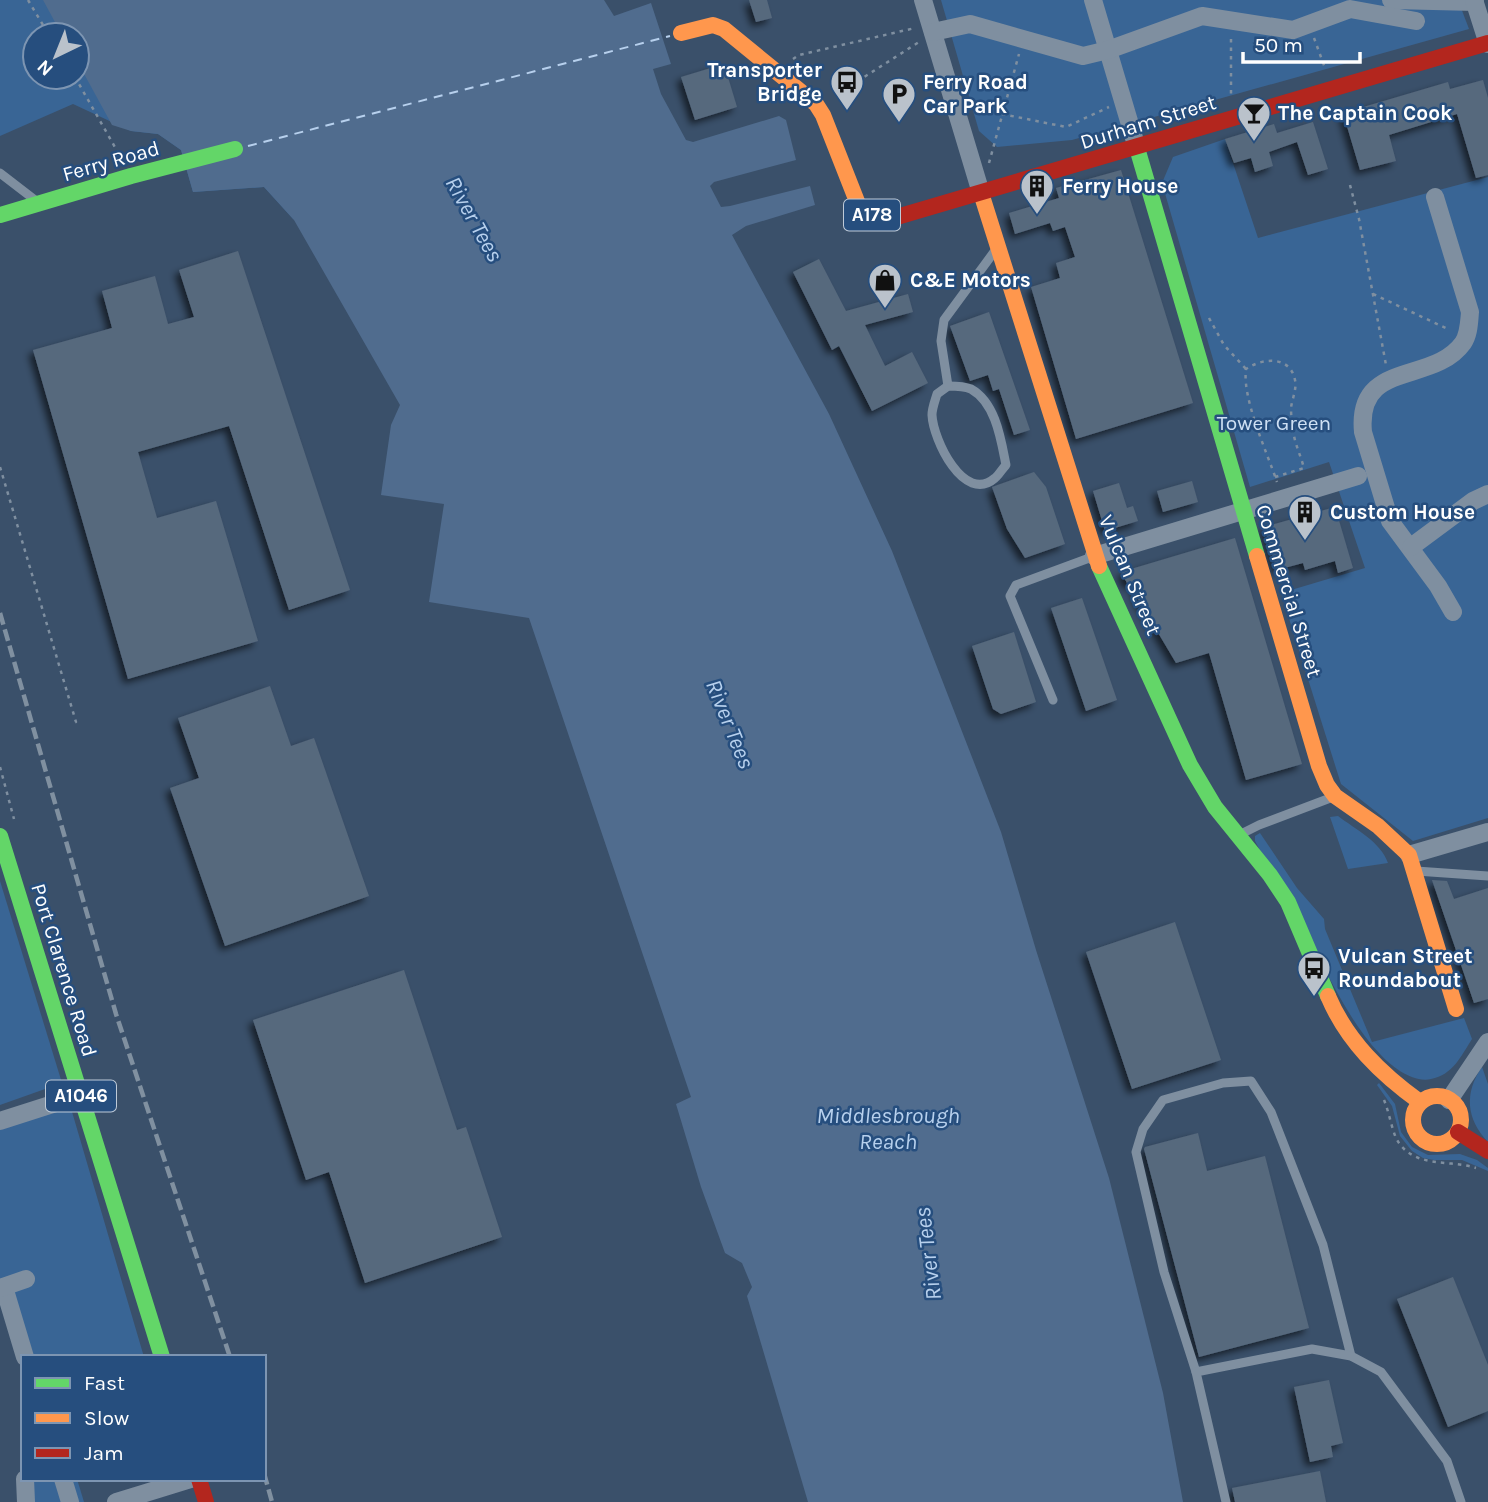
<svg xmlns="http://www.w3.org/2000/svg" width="1488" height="1502" font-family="Karla,sans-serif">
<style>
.green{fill:#396595;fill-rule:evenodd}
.water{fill:#506c8e}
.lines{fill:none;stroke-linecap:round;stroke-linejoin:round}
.ferry{stroke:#b7d0ed;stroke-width:2;stroke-dasharray:9 7;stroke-linecap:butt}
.building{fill:#57697d;filter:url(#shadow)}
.path{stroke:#7f8fa0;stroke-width:2.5;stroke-dasharray:3.5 5;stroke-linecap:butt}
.lane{stroke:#7f8fa0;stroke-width:9}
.street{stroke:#7f8fa0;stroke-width:18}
.fast{stroke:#63d668;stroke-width:16}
.slow{stroke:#ff974d;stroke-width:16}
.jam{stroke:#b3261e;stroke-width:16}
.rail{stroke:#8090a0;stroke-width:4.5;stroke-dasharray:12 5;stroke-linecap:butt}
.labels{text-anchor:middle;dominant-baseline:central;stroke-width:5;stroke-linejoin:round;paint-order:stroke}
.shield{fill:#264e7e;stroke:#becad8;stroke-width:2}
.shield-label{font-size:19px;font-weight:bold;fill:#fff}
.poi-label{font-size:21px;font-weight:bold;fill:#fff;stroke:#264e7e;text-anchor:start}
.street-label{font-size:21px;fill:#fff;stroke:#264e7e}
.park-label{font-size:21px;fill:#cee0f4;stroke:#264e7e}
.water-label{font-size:23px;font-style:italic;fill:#b7d0ed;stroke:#264e7e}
</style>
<defs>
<filter id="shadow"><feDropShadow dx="-4.5" dy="4.5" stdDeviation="3.5" flood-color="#0009"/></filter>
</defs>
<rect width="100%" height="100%" fill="#3a506a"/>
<g class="green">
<path d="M0 0H197L294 220 264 187 193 192 181 150 158 134 131 131 73 104 0 136ZM35 35H77V77H35Z"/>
<path d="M941 0H1458L1469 29 1072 140 997 147 979 131Z"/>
<path d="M1225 139 1258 238 1488 177V818L1413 841 1341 784 1281 593 1365 568 1329 462 1250 487 1162 183 1173 157Z"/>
<path d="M1338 816C1355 829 1381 842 1388 863L1348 869 1330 817Z"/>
<path d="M1260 833 1297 888 1324 919 1325 929 1372 1042 1464 1018 1472 1039C1461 1056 1453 1075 1431 1079 1413 1083 1392 1067 1380 1054 1354 1027 1337 992 1319 959 1298 920 1276 880 1255 841V836Z"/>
<path d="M0 881 62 1083 0 1105Z"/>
<path d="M1482 1067 1488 1084V1142C1466 1119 1464 1093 1482 1067Z"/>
<path d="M1379 1083 1395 1104 1401 1132 1412 1147 1428 1155 1460 1154 1477 1160 1488 1168V1171L1462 1160H1434L1423 1158 1412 1151 1400 1136 1392 1106 1377 1085Z"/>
<path d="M70 1105 144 1357H34L13 1290 0 1281V1128Z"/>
<path d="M30 1479H77L84 1502H32Z"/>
</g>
<path class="water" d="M43 0H604L614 16 651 3 671 64 653 69 661 94 686 140 693 142 779 116 786 120 796 160 714 182 710 186 721 207 730 206 810 186 815 205 746 226 732 235 829 414 892 551 1001 832 1036 950 1109 1178 1163 1393 1183 1502H808L747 1296 752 1287 742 1263 725 1253 701 1187 676 1104 691 1097 529 618 429 602 444 504 381 495 391 425 400 405 294 220 264 187 193 192 181 150 158 134 131 131 112 125 77 61V35H62Z"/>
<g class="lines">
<path class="ferry" d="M248 146 670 36"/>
</g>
<g class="building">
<path d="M749 0H767L772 18 756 22Z"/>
<path d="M724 64 737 107 695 120 681 77Z"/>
<path d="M1483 80 1488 98V175L1476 178 1457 114 1389 135 1396 161 1360 170 1343 113 1448 82 1450 89Z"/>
<path d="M1313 122 1328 169 1308 175 1297 142 1269 152 1273 166 1255 172 1251 158 1234 163 1225 139 1274 124 1277 133Z"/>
<path d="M1121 170 1193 403 1076 439 1031 287 1060 278 1056 263 1075 257 1065 227 1053 231 1050 223 1015 234 1009 213 1059 198 1056 188Z"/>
<path d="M238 251 350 590 289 610 229 426 138 452 157 518 216 501 258 641 128 679 33 350 112 328 102 291 155 276 168 324 194 317 179 270Z"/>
<path d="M819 259 846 311 908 294 913 312 865 325 885 366 912 352 928 383 872 411 839 346 832 350 793 272Z"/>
<path d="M989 312 1030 430 1014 435 999 389 993 391 988 375 970 381 950 326Z"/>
<path d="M1034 472 1046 487 1065 544 1025 558 1007 529 992 487Z"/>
<path d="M1192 481 1198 502 1163 512 1157 491Z"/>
<path d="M1119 483 1127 508 1133 506 1138 521 1105 531 1093 491Z"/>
<path d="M1335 507 1353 568 1338 573 1335 561 1305 570 1303 563 1277 570 1264 527Z"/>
<path d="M1235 538 1302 764 1246 780 1209 653 1176 663 1138 599 1134 583 1128 585 1121 572Z"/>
<path d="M1082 598 1117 700 1086 711 1051 608Z"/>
<path d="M1014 632 1036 702 1001 714 993 709 972 646Z"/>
<path d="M270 686 291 746 314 738 369 896 225 946 170 788 199 778 178 718Z"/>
<path d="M1432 880 1447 881 1454 899 1488 888V999L1474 1003Z"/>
<path d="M1175 922 1221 1060 1132 1089 1086 952Z"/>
<path d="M404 970 457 1130 466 1127 502 1237 365 1283 329 1172 306 1180 253 1020Z"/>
<path d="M1198 1133 1207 1171 1265 1156 1309 1328 1199 1357 1144 1149 1145 1147Z"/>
<path d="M1453 1277 1488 1365V1411L1448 1427 1397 1299Z"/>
<path d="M1329 1380 1343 1443 1331 1446 1333 1457 1310 1462 1294 1387Z"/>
<path d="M1320 1471 1326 1502H1235L1232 1488Z"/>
</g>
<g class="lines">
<g class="path">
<path d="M28 0 49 35"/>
<path d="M1314 38 1325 68"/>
<path d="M1231 39V98"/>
<path d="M793 59 799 55 915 28"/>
<path d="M75 77 120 156"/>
<path d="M836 95 919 42"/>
<path d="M1002 114 1066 127 1109 107"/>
<path d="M989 163 1019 54"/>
<path d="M1350 185 1359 219 1386 365"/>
<path d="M1373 294 1450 330"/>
<path d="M1209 318 1224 345 1246 369"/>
<path d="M0 467 76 722 72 724"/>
<path d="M1275 477 1304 468C1301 457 1296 446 1294 436 1292 427 1291 416 1291 408 1292 399 1297 389 1295 380 1290 355 1262 358 1246 369 1242 399 1267 452 1277 482"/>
<path d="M0 767 14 819"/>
<path d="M1384 1100C1389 1112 1391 1126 1396 1138 1412 1169 1448 1159 1476 1168"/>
</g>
<g class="lane">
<path d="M0 173 35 200"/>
<path d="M948 386C955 386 964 386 971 389 996 403 1001 440 1006 465 1002 469 999 475 995 478 964 505 933 439 932 415 932 408 935 401 937 394Z"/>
<path d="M948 386 941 341 944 320 994 252"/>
<path d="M1053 700 1010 596 1016 585 1092 557"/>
<path d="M1239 835 1259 825 1333 797"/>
<path d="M1416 871 1488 876"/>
<path d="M1196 1372 1164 1272 1136 1152 1143 1129 1163 1100 1223 1083 1251 1081 1271 1112 1323 1245 1351 1356"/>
<path d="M1226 1502 1196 1372 1312 1349 1351 1356 1381 1372 1447 1461 1461 1502"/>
</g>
<g class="street">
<path d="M923 0 981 193"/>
<path d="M1093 0 1137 148"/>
<path d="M1391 0 1475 2"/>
<path d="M1474 0 1488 44"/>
<path d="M933 32 970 24 1083 56 1108 50 1202 16 1293 30 1350 9 1416 21"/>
<path d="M1435 197 1470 312C1469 323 1469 334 1463 343 1433 385 1356 359 1363 432L1390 521 1438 586 1453 612"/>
<path d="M1411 547 1473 501 1488 494"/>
<path d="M1094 556 1358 476"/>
<path d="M1409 855 1488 832"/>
<path d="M1449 1100 1488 1042"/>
<path d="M0 1121 81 1095"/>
<path d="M4 1287 25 1357"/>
<path d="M0 1288 26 1279"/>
<path d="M25 1479 26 1502"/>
<path d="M63 1479 70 1502"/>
<path d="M116 1502 191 1479"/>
</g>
<g class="fast">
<path d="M1137 148 1257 556"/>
<path d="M0 215 131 176 235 149"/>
<path d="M1099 566 1190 765 1215 807 1270 875 1288 902 1328 996"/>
<path d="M0 836 162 1357"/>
</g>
<g class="slow">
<path d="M681 33 713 25 724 29 816 104 823 115 858 204 870 215 876 216"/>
<path d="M981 193 1099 566"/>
<path d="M1257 556 1319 766 1327 785 1335 796 1378 826 1409 855 1456 1009"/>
<path d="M1328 996C1347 1041 1381 1074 1420 1102"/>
<circle cx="1437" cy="1120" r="24"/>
</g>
<g class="jam">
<path d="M876 216 890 219 1488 43"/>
<path d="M1458 1132 1488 1151"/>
<path d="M199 1479 206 1502"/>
</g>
<g class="rail">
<path d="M0 613 116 1014 230 1357"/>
<path d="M264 1473 272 1502"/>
</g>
</g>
<defs>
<symbol id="bus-pin" viewBox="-11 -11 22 30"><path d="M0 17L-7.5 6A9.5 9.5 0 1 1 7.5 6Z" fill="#bac2cb" stroke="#264e7e"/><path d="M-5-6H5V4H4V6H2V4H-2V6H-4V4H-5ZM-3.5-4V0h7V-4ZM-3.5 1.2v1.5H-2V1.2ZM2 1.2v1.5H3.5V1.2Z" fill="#111"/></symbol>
<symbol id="parking-pin" viewBox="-11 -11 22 30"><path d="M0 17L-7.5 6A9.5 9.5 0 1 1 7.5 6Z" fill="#bac2cb" stroke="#264e7e"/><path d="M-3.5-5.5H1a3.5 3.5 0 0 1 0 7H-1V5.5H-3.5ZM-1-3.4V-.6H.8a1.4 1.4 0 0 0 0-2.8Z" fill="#111"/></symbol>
<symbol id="bar-pin" viewBox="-11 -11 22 30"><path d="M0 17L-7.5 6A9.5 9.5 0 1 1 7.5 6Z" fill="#bac2cb" stroke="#264e7e"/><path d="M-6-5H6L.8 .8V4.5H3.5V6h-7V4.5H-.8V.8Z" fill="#111"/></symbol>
<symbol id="building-pin" viewBox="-11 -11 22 30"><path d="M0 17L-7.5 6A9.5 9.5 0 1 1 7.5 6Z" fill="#bac2cb" stroke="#264e7e"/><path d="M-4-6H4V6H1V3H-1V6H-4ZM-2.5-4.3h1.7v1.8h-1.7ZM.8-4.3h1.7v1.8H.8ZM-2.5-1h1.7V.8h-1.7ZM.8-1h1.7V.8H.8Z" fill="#111"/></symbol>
<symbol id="shop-pin" viewBox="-11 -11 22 30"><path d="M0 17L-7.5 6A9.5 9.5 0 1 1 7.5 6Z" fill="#bac2cb" stroke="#264e7e"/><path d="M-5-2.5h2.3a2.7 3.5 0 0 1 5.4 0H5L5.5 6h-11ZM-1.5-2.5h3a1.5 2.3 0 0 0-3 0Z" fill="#111"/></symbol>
</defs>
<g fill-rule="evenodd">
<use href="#bus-pin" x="828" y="63" width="38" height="52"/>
<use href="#parking-pin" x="880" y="75" width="38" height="52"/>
<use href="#bar-pin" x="1235" y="94" width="38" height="52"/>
<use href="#building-pin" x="1018" y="167" width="38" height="52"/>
<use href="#shop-pin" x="866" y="261" width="38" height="52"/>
<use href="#building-pin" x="1286" y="493" width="38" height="52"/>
<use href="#bus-pin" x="1295" y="949" width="38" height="52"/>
</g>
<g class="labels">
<g class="shield">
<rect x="844" y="199.5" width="56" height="31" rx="5"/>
<rect x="46" y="1080.5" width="70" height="31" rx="5"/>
</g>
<g class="shield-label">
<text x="872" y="215">A178</text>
<text x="81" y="1096">A1046</text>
</g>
<g class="poi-label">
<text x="822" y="70" text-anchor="end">Transporter<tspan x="822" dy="24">Bridge</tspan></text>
<text x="923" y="82">Ferry Road<tspan x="923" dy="24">Car Park</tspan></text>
<text x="1278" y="113">The Captain Cook</text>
<text x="1062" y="186">Ferry House</text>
<text x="910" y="280">C&amp;E Motors</text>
<text x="1330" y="512">Custom House</text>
<text x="1338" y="956">Vulcan Street<tspan x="1338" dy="24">Roundabout</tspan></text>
</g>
<g class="street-label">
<text transform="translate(1148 122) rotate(-17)">Durham Street</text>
<text transform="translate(111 161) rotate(-16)">Ferry Road</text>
<text transform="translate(1130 575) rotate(67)">Vulcan Street</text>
<text transform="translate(1289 591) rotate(73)">Commercial Street</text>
<text transform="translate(64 970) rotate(73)">Port Clarence Road</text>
</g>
<g class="park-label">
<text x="1274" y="423">Tower Green</text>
</g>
<g class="water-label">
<text transform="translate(474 219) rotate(61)">River Tees</text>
<text transform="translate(730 724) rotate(68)">River Tees</text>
<text x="888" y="1115">Middlesbrough<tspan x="888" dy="26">Reach</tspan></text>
<text transform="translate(928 1254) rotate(-97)">River Tees</text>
</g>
</g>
<rect x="21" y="1355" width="245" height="126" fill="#264e7e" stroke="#7d95b2" stroke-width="2"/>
<rect x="35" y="1378" width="35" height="10" fill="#63d668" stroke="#7d95b2" stroke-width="2"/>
<text x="84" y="1390" font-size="21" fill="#ffffff">Fast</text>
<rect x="35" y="1413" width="35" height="10" fill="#ff974d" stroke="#7d95b2" stroke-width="2"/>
<text x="84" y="1425" font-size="21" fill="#ffffff">Slow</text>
<rect x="35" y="1448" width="35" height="10" fill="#b3261e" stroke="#7d95b2" stroke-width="2"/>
<text x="84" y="1460" font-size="21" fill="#ffffff">Jam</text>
<g transform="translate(56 56) rotate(223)"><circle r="33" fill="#264e7e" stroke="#7d95b2" stroke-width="2"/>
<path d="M0-5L12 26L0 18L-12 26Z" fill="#bac2cb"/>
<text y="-10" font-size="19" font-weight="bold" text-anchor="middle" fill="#ffffff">N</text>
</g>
<path d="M1243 52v10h117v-10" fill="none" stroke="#ffffff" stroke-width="3.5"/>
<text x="1254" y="52" font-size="21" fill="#ffffff" stroke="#264e7e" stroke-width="5" paint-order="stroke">50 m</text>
</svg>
